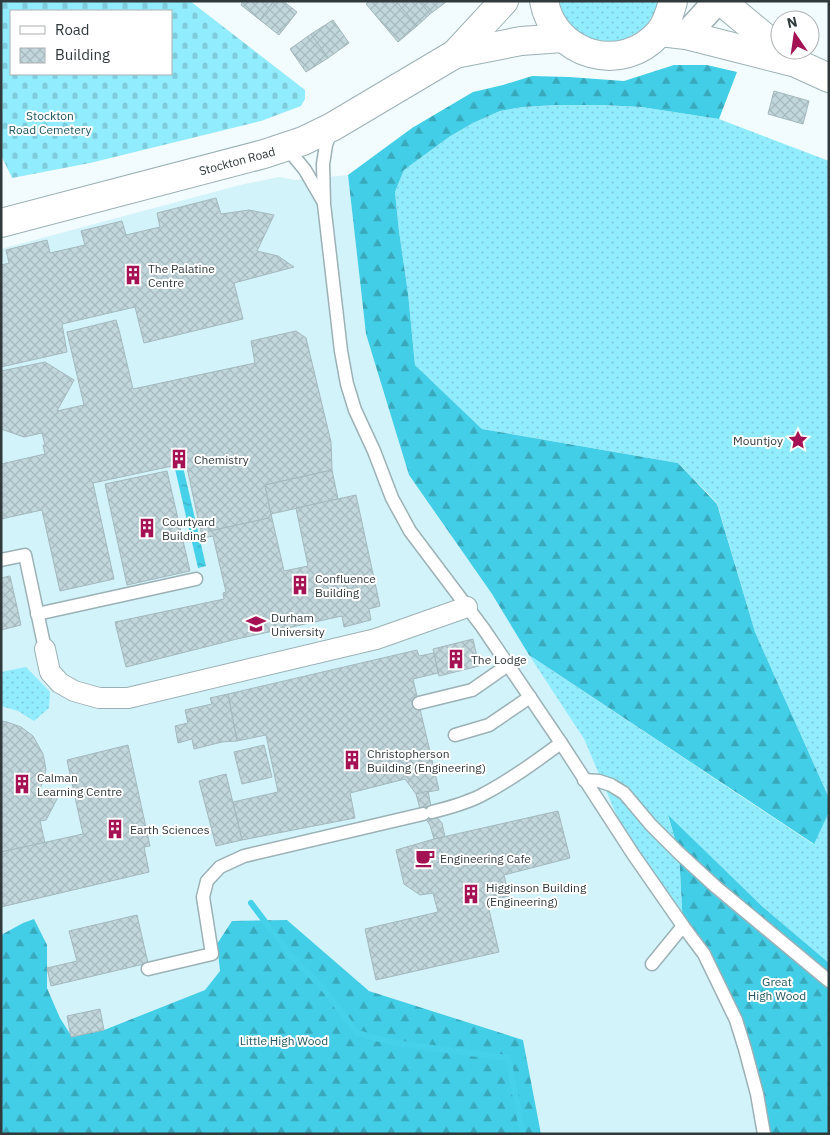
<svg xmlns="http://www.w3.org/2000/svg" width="830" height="1135" font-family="'IBM Plex Sans',sans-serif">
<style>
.built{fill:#d3f3fa}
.grass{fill:url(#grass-dots)}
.forest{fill:url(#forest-firs)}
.cemetery{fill:url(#cemetery-stones);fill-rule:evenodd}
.water{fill:url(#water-ripples)}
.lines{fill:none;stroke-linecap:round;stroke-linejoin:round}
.stream{stroke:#46d1ea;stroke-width:6}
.building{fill:url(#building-cross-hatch);stroke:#a3b8bd}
.service-casing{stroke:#9bb1b5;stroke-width:15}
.pedestrian-casing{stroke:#9bb1b5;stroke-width:22}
.minor-casing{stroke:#9bb1b5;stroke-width:29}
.primary-casing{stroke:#9bb1b5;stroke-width:30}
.service{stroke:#fff;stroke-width:12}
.pedestrian{stroke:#fff;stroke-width:20}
.minor{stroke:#fff;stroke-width:26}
.primary{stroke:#fff;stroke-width:28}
.labels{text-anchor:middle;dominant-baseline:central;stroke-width:4;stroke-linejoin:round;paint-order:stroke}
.park-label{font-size:12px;fill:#1c555f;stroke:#fff}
.street-label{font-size:12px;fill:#30393b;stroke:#fff}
.poi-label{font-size:12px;fill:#30393b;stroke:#fff;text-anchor:start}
</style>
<defs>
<pattern id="grass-dots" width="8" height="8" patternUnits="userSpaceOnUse" patternTransform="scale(1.25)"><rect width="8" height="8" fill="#91ecfe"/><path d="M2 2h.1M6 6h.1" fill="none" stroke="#7dcbdb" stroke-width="1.8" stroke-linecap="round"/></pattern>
<pattern id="forest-firs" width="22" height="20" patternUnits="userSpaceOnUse" patternTransform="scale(1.25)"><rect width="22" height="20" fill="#43cee7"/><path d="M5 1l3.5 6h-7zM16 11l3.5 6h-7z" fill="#38a8bc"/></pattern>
<pattern id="cemetery-stones" width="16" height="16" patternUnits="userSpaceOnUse" patternTransform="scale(1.25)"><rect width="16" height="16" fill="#91ecfe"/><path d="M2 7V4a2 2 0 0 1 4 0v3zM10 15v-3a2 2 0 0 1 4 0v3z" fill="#7dcbdb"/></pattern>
<pattern id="water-ripples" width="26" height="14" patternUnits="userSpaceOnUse" patternTransform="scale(1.25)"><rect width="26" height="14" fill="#46d1ea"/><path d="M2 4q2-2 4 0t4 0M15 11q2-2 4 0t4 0" fill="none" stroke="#3babbf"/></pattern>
<pattern id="building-cross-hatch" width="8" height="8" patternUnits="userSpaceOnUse" patternTransform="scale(1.25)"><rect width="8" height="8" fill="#c1d7dc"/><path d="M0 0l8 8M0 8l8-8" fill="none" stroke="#a6b9be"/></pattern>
</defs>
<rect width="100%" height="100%" fill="#f2fbfd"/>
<path class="built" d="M348 175 366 334 409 475 492 594 529 655 584 739 633 854 683 926 736 1020 764 1134H541L523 1040 369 991 287 920 217 944 220 971 205 990 104 1030 71 1037 60 1018 47 988V968L23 923 1 935V249L240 185 279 177 295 180Z"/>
<g class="grass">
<path d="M556 1H660L659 6 644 29 619 42 591 40 568 24Z"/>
<path d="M556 105H602L641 107 719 119 829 161V798L755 632 717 503 678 463 482 429 415 365 408 293 399 231 395 192 404 170 449 137 473 123 500 111 523 107Z"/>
<path d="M529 655 813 844 829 812V963L763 907 668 816 679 853 683 926 633 854 584 739Z"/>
<path d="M26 667 50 692 49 708 34 721 18 711 1 706V672Z"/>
</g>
<g class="forest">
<path d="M674 65H707L737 72 719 119 641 107 602 105H556L523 107 500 111 473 123 449 137 404 170 395 192 399 231 408 293 415 365 482 429 678 463 717 504 755 632 829 798V812L814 844 529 655 492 594 409 475 366 334 348 175 412 128 473 92 503 85 532 76 569 77 624 81Z"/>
<path d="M668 815 763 907 829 963V1134H764L745 1049 683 926 679 853Z"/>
<path d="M34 919 47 945V988L60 1018 72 1037 104 1030 205 990 220 971 217 944 232 921 287 920 369 991 523 1040 541 1134H1V935L23 923Z"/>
</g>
<path class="cemetery" d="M1 1H190L305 90V99L301 106 261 121 90 163 12 178 1 155ZM11 11H171V74H11Z"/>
<path class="water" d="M183 467 206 566 198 568 175 469Z"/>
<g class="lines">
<path class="stream" d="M251 903 292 957 324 989 357 1033 395 1043 508 1058 523 1134"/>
</g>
<g class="building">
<path d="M243 1H274L260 20 241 5Z"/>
<path d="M274 1H283L297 12 279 35 260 20Z"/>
<path d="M369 1H396L417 26 398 42 366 4Z"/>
<path d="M396 1H419L430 14 417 26Z"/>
<path d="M419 1H445L446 2 430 14Z"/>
<path d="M333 20 349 43 328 58 311 34Z"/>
<path d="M311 34 328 58 306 72 290 49Z"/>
<path d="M774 91 809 101 803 124 768 114Z"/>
<path d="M216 198 221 214 249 210 274 215 257 251 278 256 294 267 234 283 243 319 144 343 135 307 62 324 67 352 1 367V265L9 263 6 250 47 240 50 253 85 245 81 231 122 221 126 235 160 227 157 213Z"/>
<path d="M116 320 119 330 133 389 255 363 251 341 296 331 306 338 331 442 332 470 265 485 271 514 269 518 210 531 209 527 200 528 186 463 93 483 114 579 60 591 42 510 1 519V464L45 454 43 445H45L42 433 24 437 1 429V371L45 362 74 380 57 411 84 405 67 332Z"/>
<path d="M332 470 338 499 271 514 265 485Z"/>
<path d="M167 471 190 571 127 585 105 484Z"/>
<path d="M356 495 380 606 369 609 371 620 344 627 342 616 237 639 126 667 115 622 224 599 223 593 226 592 213 536 203 538 200 528 209 527 210 531 269 518 271 514 284 571 308 566 296 508Z"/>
<path d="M10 576 21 625 1 630V578Z"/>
<path d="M473 639 479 666 439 676 433 649Z"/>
<path d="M417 650 419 656 434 653 438 673 413 679 439 790 416 794 405 779 350 793 355 818 242 840 233 802 278 792 266 735 237 741 228 694Z"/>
<path d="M228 694 237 741 222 742 194 749 192 739 178 743 175 726 188 723 185 710 212 704 210 698Z"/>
<path d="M1 721 7 722 21 727 33 736 43 754 46 769 44 778 39 792 42 794 45 789H51L56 792 57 799 46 820 40 821 45 843 1 852Z"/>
<path d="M128 745 150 846 144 847 149 872 1 907V852L83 834 67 760Z"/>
<path d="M264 745 272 777 242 784 234 752Z"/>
<path d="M226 774 242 840 216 846 199 781Z"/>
<path d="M428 791 432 812 442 823 445 837 434 839 430 825 421 812 416 794Z"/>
<path d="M558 811 570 858 504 875 509 896 487 901 499 952 376 980 365 929 438 912 433 893 420 895 404 884 396 850 434 839Z"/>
<path d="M137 915 148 963 51 986 47 968 77 961 69 931Z"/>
<path d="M100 1009 104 1030 71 1037 67 1016Z"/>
</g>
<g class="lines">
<defs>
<g id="service">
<path d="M331 130 326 145 323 164 324 204 341 351 347 384 355 410 374 451 392 498 410 531 483 628 561 743 633 854 683 926 704 954 736 1020 745 1049 757 1094 764 1134"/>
<path d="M287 148 305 170 323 201"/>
<path d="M1 560 25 555 45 649"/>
<path d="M37 614 196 579"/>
<path d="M419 703 472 690 508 665"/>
<path d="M455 735 489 725 530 697"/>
<path d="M584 780 599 781 611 785 624 793 651 825 679 853 716 887 829 981"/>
<path d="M432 812C448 808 464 804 480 796 509 781 535 762 561 743"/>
<path d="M652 964 683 926"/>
<path d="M148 969 212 954 203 897 207 881 220 867 244 856 423 814"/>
</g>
<path id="pedestrian" d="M45 649 50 672 60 683 74 691 99 698H128L376 639 467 607"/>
<path id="minor" d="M686 35 708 11 713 1"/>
<g id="primary">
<path d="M544 1C554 56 622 75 659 33 667 24 670 12 673 1"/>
<path d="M721 1 780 50"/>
<path d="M660 32 686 35 796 63 829 78"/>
<path d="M455 54 521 41 563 38"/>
<path d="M1 223 264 154 303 141 332 127 455 54 504 1"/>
</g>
</defs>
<use href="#service" class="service-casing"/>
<use href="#pedestrian" class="pedestrian-casing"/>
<use href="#minor" class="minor-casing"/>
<use href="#primary" class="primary-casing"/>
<use href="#service" class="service"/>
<use href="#pedestrian" class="pedestrian"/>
<use href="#minor" class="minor"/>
<use href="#primary" class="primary"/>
</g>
<defs>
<symbol id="building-bare" viewBox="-9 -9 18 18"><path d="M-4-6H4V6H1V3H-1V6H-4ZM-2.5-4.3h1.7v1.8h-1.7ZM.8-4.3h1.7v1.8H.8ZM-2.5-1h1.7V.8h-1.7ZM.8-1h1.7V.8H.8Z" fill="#a41253" stroke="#fff" stroke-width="2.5" paint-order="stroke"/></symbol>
<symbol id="sight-bare" viewBox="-9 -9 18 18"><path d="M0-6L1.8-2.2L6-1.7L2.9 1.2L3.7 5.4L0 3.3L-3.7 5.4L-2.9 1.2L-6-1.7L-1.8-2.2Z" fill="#a41253" stroke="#fff" stroke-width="2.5" paint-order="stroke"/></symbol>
<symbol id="university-bare" viewBox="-9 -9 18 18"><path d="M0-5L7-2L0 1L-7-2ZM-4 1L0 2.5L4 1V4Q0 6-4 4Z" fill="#a41253" stroke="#fff" stroke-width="2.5" paint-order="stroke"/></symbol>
<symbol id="cafe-bare" viewBox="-9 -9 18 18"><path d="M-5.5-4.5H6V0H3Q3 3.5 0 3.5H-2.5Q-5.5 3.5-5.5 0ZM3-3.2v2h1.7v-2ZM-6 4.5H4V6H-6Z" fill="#a41253" stroke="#fff" stroke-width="2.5" paint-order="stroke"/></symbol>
</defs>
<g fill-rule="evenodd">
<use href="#building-bare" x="119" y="261" width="28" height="28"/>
<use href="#sight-bare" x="784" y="426" width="28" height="28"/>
<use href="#building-bare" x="165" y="445" width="28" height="28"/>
<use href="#building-bare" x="133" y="514" width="28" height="28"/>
<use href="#building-bare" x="286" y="571" width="28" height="28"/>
<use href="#university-bare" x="242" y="610" width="28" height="28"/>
<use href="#building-bare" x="442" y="645" width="28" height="28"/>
<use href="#building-bare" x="338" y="746" width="28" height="28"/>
<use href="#building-bare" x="8" y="770" width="28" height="28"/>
<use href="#building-bare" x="101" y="815" width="28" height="28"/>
<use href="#cafe-bare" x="411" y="844" width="28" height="28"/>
<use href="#building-bare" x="457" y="880" width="28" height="28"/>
</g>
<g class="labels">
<g class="park-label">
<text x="50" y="115">Stockton<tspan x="50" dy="14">Road Cemetery</tspan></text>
<text x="777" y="981">Great<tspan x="777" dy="14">High Wood</tspan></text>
<text x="284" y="1040">Little High Wood</text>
</g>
<g class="street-label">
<text transform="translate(237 161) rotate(-15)">Stockton Road</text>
</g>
<g class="poi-label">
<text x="148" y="268">The Palatine<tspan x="148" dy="14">Centre</tspan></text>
<text x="783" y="440" text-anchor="end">Mountjoy</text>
<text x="194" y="459">Chemistry</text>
<text x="162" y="521">Courtyard<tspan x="162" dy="14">Building</tspan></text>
<text x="315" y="578">Confluence<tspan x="315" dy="14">Building</tspan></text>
<text x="271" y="617">Durham<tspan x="271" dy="14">University</tspan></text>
<text x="471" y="659">The Lodge</text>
<text x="367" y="753">Christopherson<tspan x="367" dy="14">Building (Engineering)</tspan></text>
<text x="37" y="777">Calman<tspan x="37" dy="14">Learning Centre</tspan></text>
<text x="130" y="829">Earth Sciences</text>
<text x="440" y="858">Engineering Cafe</text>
<text x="486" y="887">Higginson Building<tspan x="486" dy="14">(Engineering)</tspan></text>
</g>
</g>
<rect width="830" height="1135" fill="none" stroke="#30393b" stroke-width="5"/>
<rect x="10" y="10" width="162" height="65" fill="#ffffff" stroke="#acb0b1"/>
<rect x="20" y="26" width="25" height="8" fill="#ffffff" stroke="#acb0b1"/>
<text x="55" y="35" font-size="15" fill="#30393b">Road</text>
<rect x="20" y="48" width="25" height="15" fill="url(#building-cross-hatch)" stroke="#acb0b1"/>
<text x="55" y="60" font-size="15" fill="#30393b">Building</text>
<g transform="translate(795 35) rotate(347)"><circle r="24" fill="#ffffff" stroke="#acb0b1"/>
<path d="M0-4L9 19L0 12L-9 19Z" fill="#a41253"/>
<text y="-8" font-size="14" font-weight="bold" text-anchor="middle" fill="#30393b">N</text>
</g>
</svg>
